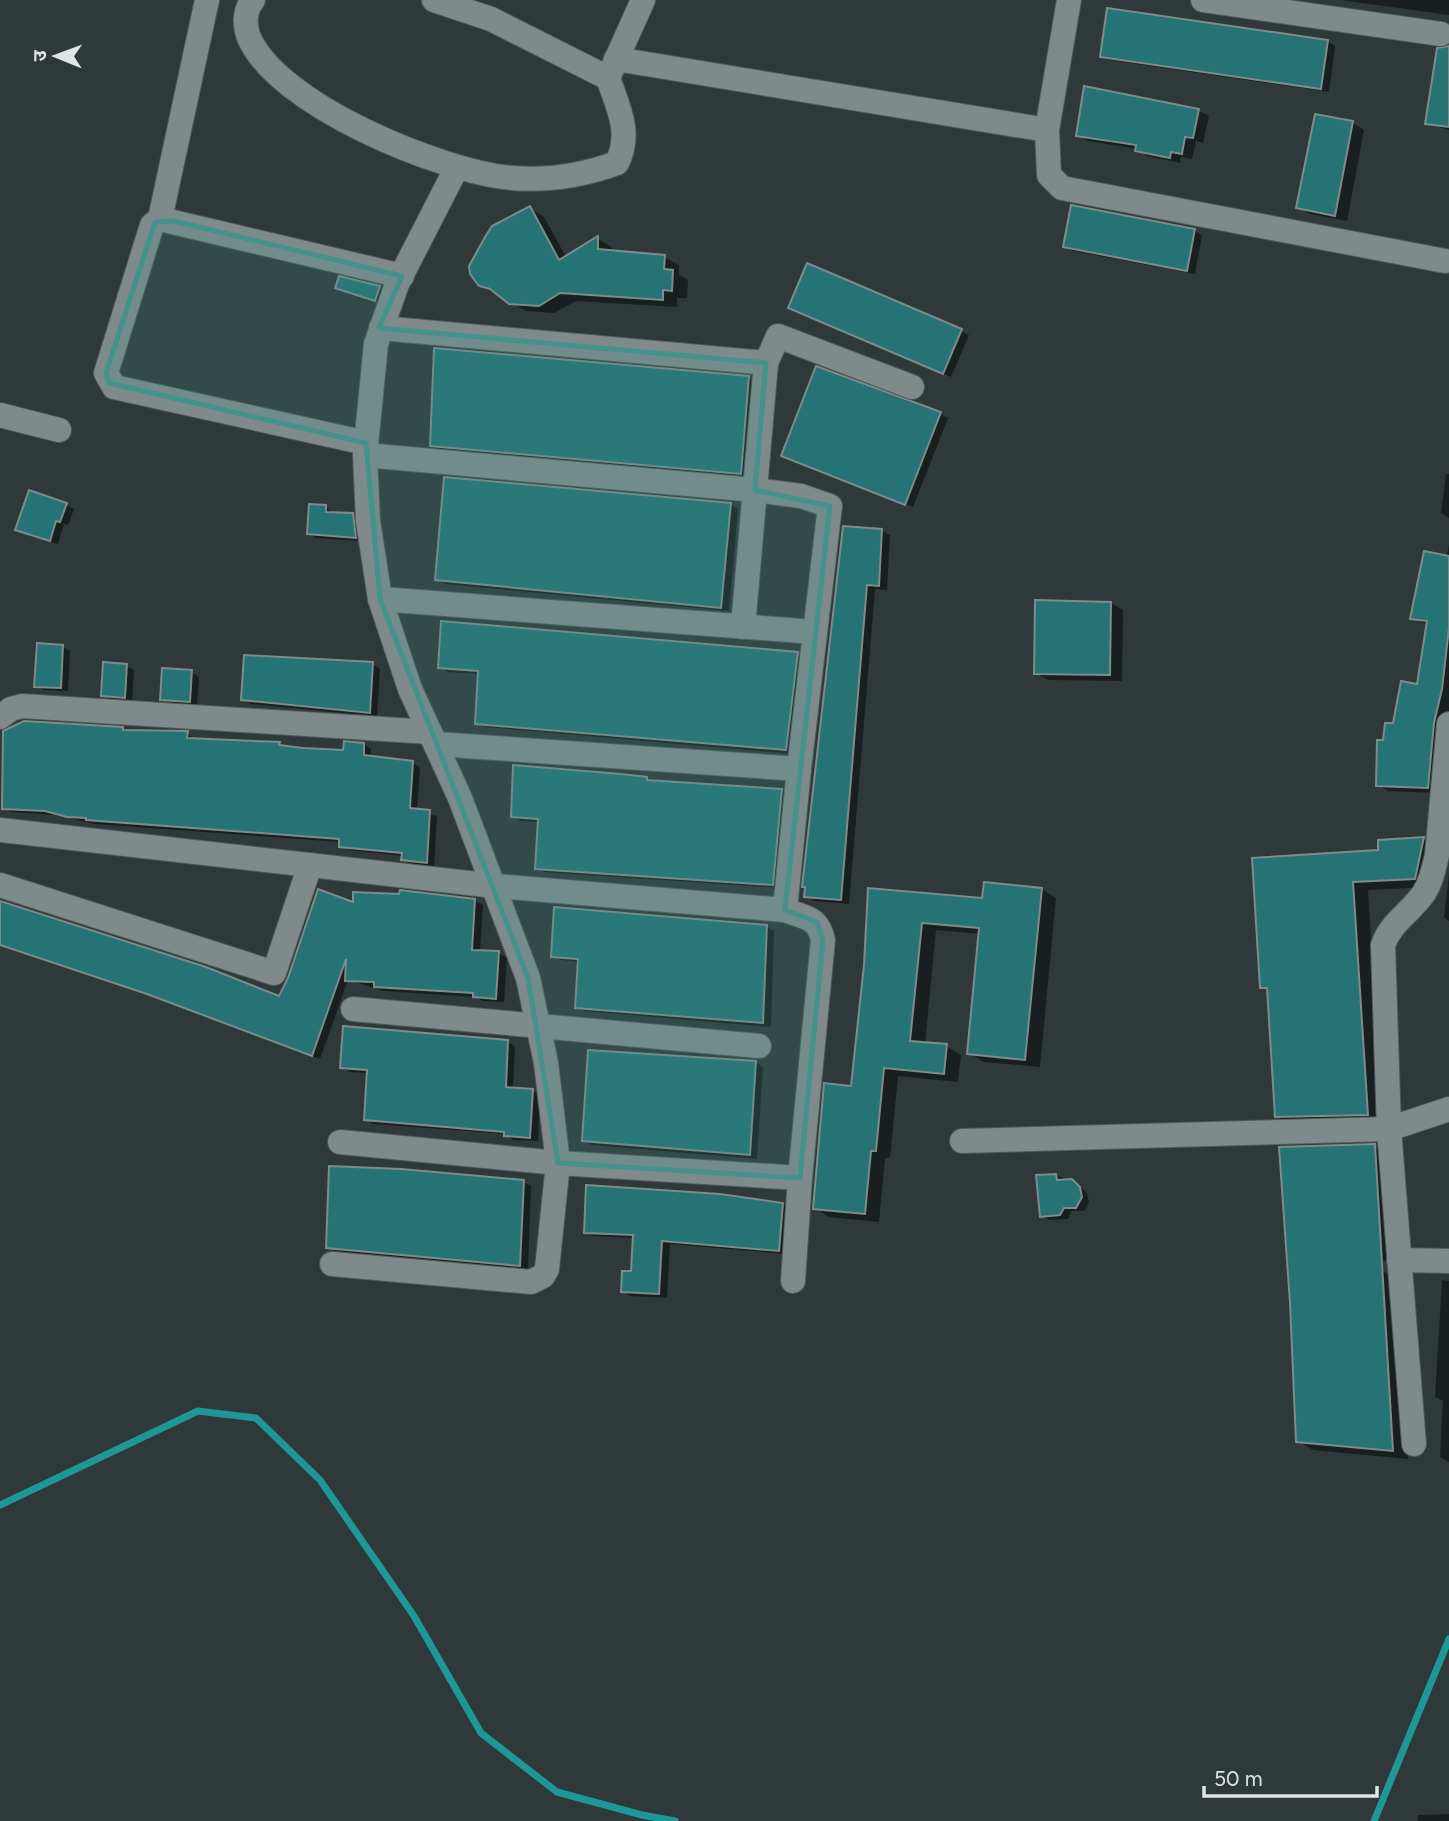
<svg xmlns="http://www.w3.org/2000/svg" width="1449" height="1821" font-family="Figtree,'Noto Sans Devanagari',sans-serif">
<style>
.shadow{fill:#0007}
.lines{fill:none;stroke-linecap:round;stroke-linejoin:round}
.stream{stroke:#1e9799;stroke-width:7}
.building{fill:#257374;stroke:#7e8b8b;stroke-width:2}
.minor-casing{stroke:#4f5858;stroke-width:26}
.minor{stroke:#7f8b8b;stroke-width:24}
.marked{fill:#43928c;fill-opacity:0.2;stroke:#43928c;stroke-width:5;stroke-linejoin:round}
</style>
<rect width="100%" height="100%" fill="#2f3939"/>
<g class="shadow">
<path d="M1340 0H1449V15Z"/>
<path d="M1108 10 1328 42 1335 46 1329 92 1109 60 1102 56Z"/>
<path d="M1449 70V130L1427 123Z"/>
<path d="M1198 110 1209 116 1203 143 1196 141 1192 159 1181 157 1180 163 1147 156 1137 149 1088 141 1078 135Z"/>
<path d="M1353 123 1364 130 1347 221 1310 214 1298 207Z"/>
<path d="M530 208 544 217 566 257 598 239 612 247V252L664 257 679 265V275L688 280 687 298H677V307L576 301 554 313 526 311 480 285Z"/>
<path d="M1194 230 1202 235 1195 274 1073 251 1065 247Z"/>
<path d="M808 266 969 335 951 377 797 312Z"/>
<path d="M340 279 383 290 379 302 340 289Z"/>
<path d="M749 378 756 383 749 477 439 449 432 445Z"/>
<path d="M940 414 948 418 913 507 791 460Z"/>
<path d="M1446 474H1449V518L1441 513Z"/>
<path d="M730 504 738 509 729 611 445 584 437 579Z"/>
<path d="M66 505 74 509 68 525 64 524 58 544 17 530Z"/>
<path d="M326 507 333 514 352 515 360 520 362 541 316 538 308 533Z"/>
<path d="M844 528 882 531 890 535 887 590 875 589 849 904 815 901 806 896Z"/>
<path d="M1449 545V721L1438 793 1388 791 1378 785 1385 742 1419 686 1428 625 1412 618 1446 558Z"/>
<path d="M1111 603 1123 610 1122 681 1048 680 1036 673Z"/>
<path d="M63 647 70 651 68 691 44 690 36 686Z"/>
<path d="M797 654 805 659 794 754 484 727 477 723 480 674 448 672 440 667Z"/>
<path d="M372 664 380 669 377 716 251 704 243 700Z"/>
<path d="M126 666 134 670 132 701 111 700 103 695Z"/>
<path d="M191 672 199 677 197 705 170 703 162 699Z"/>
<path d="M122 729 127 732 187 733 195 740 279 744 286 747 345 752 364 744 371 749V758L413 763 420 767 417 811 437 816 434 867 411 864 403 859V856L348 850 341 846V842L95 824 55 815 11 812 3 808Z"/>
<path d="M647 779 782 790 789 795 780 888 544 872 537 868 539 822 520 821 512 816Z"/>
<path d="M1423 839 1439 847 1430 887 1368 890 1383 1123 1292 1125 1276 1116 1269 991 1262 987 1254 860 1380 852Z"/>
<path d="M1449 874V921L1444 918Z"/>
<path d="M870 889 984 900 1042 889 1056 898 1040 1067 984 1062 969 1053 981 934 936 930 925 1044 946 1046 961 1055 958 1082 898 1076 890 1158H885L879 1222 829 1217 815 1208 853 1088 866 965Z"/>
<path d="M474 900 483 905 480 952 498 953 507 958 504 1002 483 1001 475 997 384 991 348 980 320 1059 157 998 0 946V902L280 998 355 904Z"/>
<path d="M766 926 774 931 771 1027 584 1011 577 1007 579 962 561 960 553 956Z"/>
<path d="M508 1042 515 1046 513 1089 533 1091 540 1095 538 1141 513 1140 506 1134 373 1124 366 1119 368 1073 350 1072 342 1067Z"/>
<path d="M756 1062 763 1067 757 1159 591 1145 584 1140Z"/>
<path d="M1374 1146 1391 1155 1397 1260 1368 1262 1398 1280 1408 1459 1313 1450 1297 1440Z"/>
<path d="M1056 1175 1080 1186 1087 1193 1089 1202 1084 1211H1071L1068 1219 1049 1220 1042 1216Z"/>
<path d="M523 1182 531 1186 528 1269 335 1251 328 1247Z"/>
<path d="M783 1204 790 1209 786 1254 670 1244 667 1298 630 1296 622 1291 632 1273 634 1238 593 1236 586 1232Z"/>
<path d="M1442 1280 1449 1281V1462L1440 1457 1443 1401 1435 1397Z"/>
<path d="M1449 1814V1821H1418V1815Z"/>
</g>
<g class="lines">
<g class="stream">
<path d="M0 1505 198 1411 256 1418 320 1480 414 1616 481 1733 557 1792 642 1815 675 1821"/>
<path d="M1374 1821 1449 1639"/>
</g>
</g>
<g class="building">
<path d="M1107 8 1328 40 1321 89 1100 57Z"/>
<path d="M1449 46V127L1425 124 1437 48Z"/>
<path d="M1084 86 1199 109 1193 138 1185 137 1182 154 1171 152 1170 158 1135 151 1136 145 1076 136Z"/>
<path d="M1315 114 1353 121 1335 216 1296 208Z"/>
<path d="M1071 205 1195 229 1187 271 1063 247Z"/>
<path d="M530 206 559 260 598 236V249L665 255 664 269 673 270 672 291 663 290V300L560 293 539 306 509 304 490 289 479 286 470 274 469 266 485 237 492 226Z"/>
<path d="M807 263 962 329 943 374 788 308Z"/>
<path d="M339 276 380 286 375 301 335 288Z"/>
<path d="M434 348 749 376 741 474 430 446Z"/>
<path d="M816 366 941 412 905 505 781 456Z"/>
<path d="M444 477 731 503 721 608 435 580Z"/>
<path d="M29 490 67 503 60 522 56 521 50 541 15 530Z"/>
<path d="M309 504 326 505V512L353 513 356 538 307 534Z"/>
<path d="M843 526 882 529 879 586 867 585 841 900 804 897 805 887H802Z"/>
<path d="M1424 551 1449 556V628L1442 689 1434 723 1428 788 1376 786 1377 740H1383L1385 723H1393L1401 681 1417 684 1427 621 1410 619Z"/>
<path d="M1035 600 1111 602 1110 675 1034 674Z"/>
<path d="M441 621 798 652 786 750 475 724 478 671 438 668Z"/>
<path d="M37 643 63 645 61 688 34 687Z"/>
<path d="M244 655 373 662 370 713 241 700Z"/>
<path d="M103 662 127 664 125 698 101 696Z"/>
<path d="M162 668 192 670 190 702 160 700Z"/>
<path d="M24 721 123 727V730L188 731 187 738 280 742 279 745 303 748 343 750 344 741 364 743V755L413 761 410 808 430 810 427 863 401 860 402 853 339 847V839L86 820V818L67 817 45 811 2 809 3 731Z"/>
<path d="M513 765 621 774 647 777V780L782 789 773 885 535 869 538 819 511 817Z"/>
<path d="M1424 837 1415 879 1353 882 1368 1115 1275 1117 1267 988H1260L1252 858 1378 850V840Z"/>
<path d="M984 882 1042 888 1025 1060 967 1054 979 928 922 923 910 1041 947 1044 944 1074 884 1068 876 1151H871L865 1214 813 1209 824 1083 851 1086 864 965 868 888 982 898Z"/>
<path d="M318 889 353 902V892L399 894 400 890 475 899 472 950 499 951 496 999 473 997V993L374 987V982L345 981 346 959 312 1056 147 994 0 945V901L206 967 279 996 288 978Z"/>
<path d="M554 907 767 925 763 1023 575 1008 578 959 551 957Z"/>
<path d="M343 1026 508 1040 506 1087 533 1089 530 1138 504 1136V1132L364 1120 367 1070 340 1068Z"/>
<path d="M588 1050 756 1061 750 1155 582 1141Z"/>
<path d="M1375 1144 1393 1451 1296 1442 1290 1303 1279 1147Z"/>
<path d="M329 1166 401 1169 524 1180 520 1266 326 1248Z"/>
<path d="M1056 1174 1057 1180 1072 1179 1080 1187 1082 1197 1076 1208H1064L1060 1215 1040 1217 1036 1175Z"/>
<path d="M586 1185 720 1194 783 1203 779 1251 662 1241 659 1294 621 1292 622 1271H631L633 1235 584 1233Z"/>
</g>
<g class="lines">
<defs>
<g id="minor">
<path d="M253 0C245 9 244 23 248 35 274 104 442 172 512 178 547 181 584 175 617 163 632 133 618 107 608 78L643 0"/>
<path d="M434 0 491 19 608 78"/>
<path d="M1069 0 1047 130 1049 175 1062 188 1445 261"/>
<path d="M1203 0 1441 34"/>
<path d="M616 59 1047 130"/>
<path d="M160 219 207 0"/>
<path d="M381 328 766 363 743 627"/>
<path d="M766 363 778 336 912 387"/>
<path d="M0 415 59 430"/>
<path d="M366 443 114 387 106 373 152 225 160 219 402 276"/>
<path d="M365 455 755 490 801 496 830 506 799 769"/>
<path d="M380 599 815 632"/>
<path d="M0 717 11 709 22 706 430 732"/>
<path d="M436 744 799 769 785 910"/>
<path d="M0 830 495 886 785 910C806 918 818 917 823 940L800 1178 558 1163 340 1142"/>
<path d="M0 885 274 973 310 865"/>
<path d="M353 1009 759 1046"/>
<path d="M962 1141 1389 1129 1449 1109"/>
<path d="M1399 1260 1449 1261"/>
<path d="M332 1264 531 1282 543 1276 547 1269 558 1163 546 1063 528 978 460 798 410 689 380 599 368 521 365 455 376 344 397 284 457 167"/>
<path d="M793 1281 800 1178"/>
<path d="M1414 1444 1389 1129 1383 945C1391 922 1411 912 1424 893 1431 882 1434 868 1437 855L1449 724"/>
</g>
</defs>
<use href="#minor" class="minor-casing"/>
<use href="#minor" class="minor"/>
</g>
<path class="marked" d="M174 221 402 276 379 328 766 363 755 490 830 506 785 910 817 922 823 940 800 1178 558 1163 528 978 380 599 366 443 109 383 106 373 155 222Z"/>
<g transform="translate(56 56) rotate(271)" stroke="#2f3939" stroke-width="5" paint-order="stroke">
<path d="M0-5L12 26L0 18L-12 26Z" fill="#dfe5e5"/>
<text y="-10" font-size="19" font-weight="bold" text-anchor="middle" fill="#dfe5e5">उ</text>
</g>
<path d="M1204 1786v10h173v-10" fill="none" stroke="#dfe5e5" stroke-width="3.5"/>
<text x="1214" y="1786" font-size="21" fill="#dfe5e5" stroke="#2f3939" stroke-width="5" paint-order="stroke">50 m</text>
</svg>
